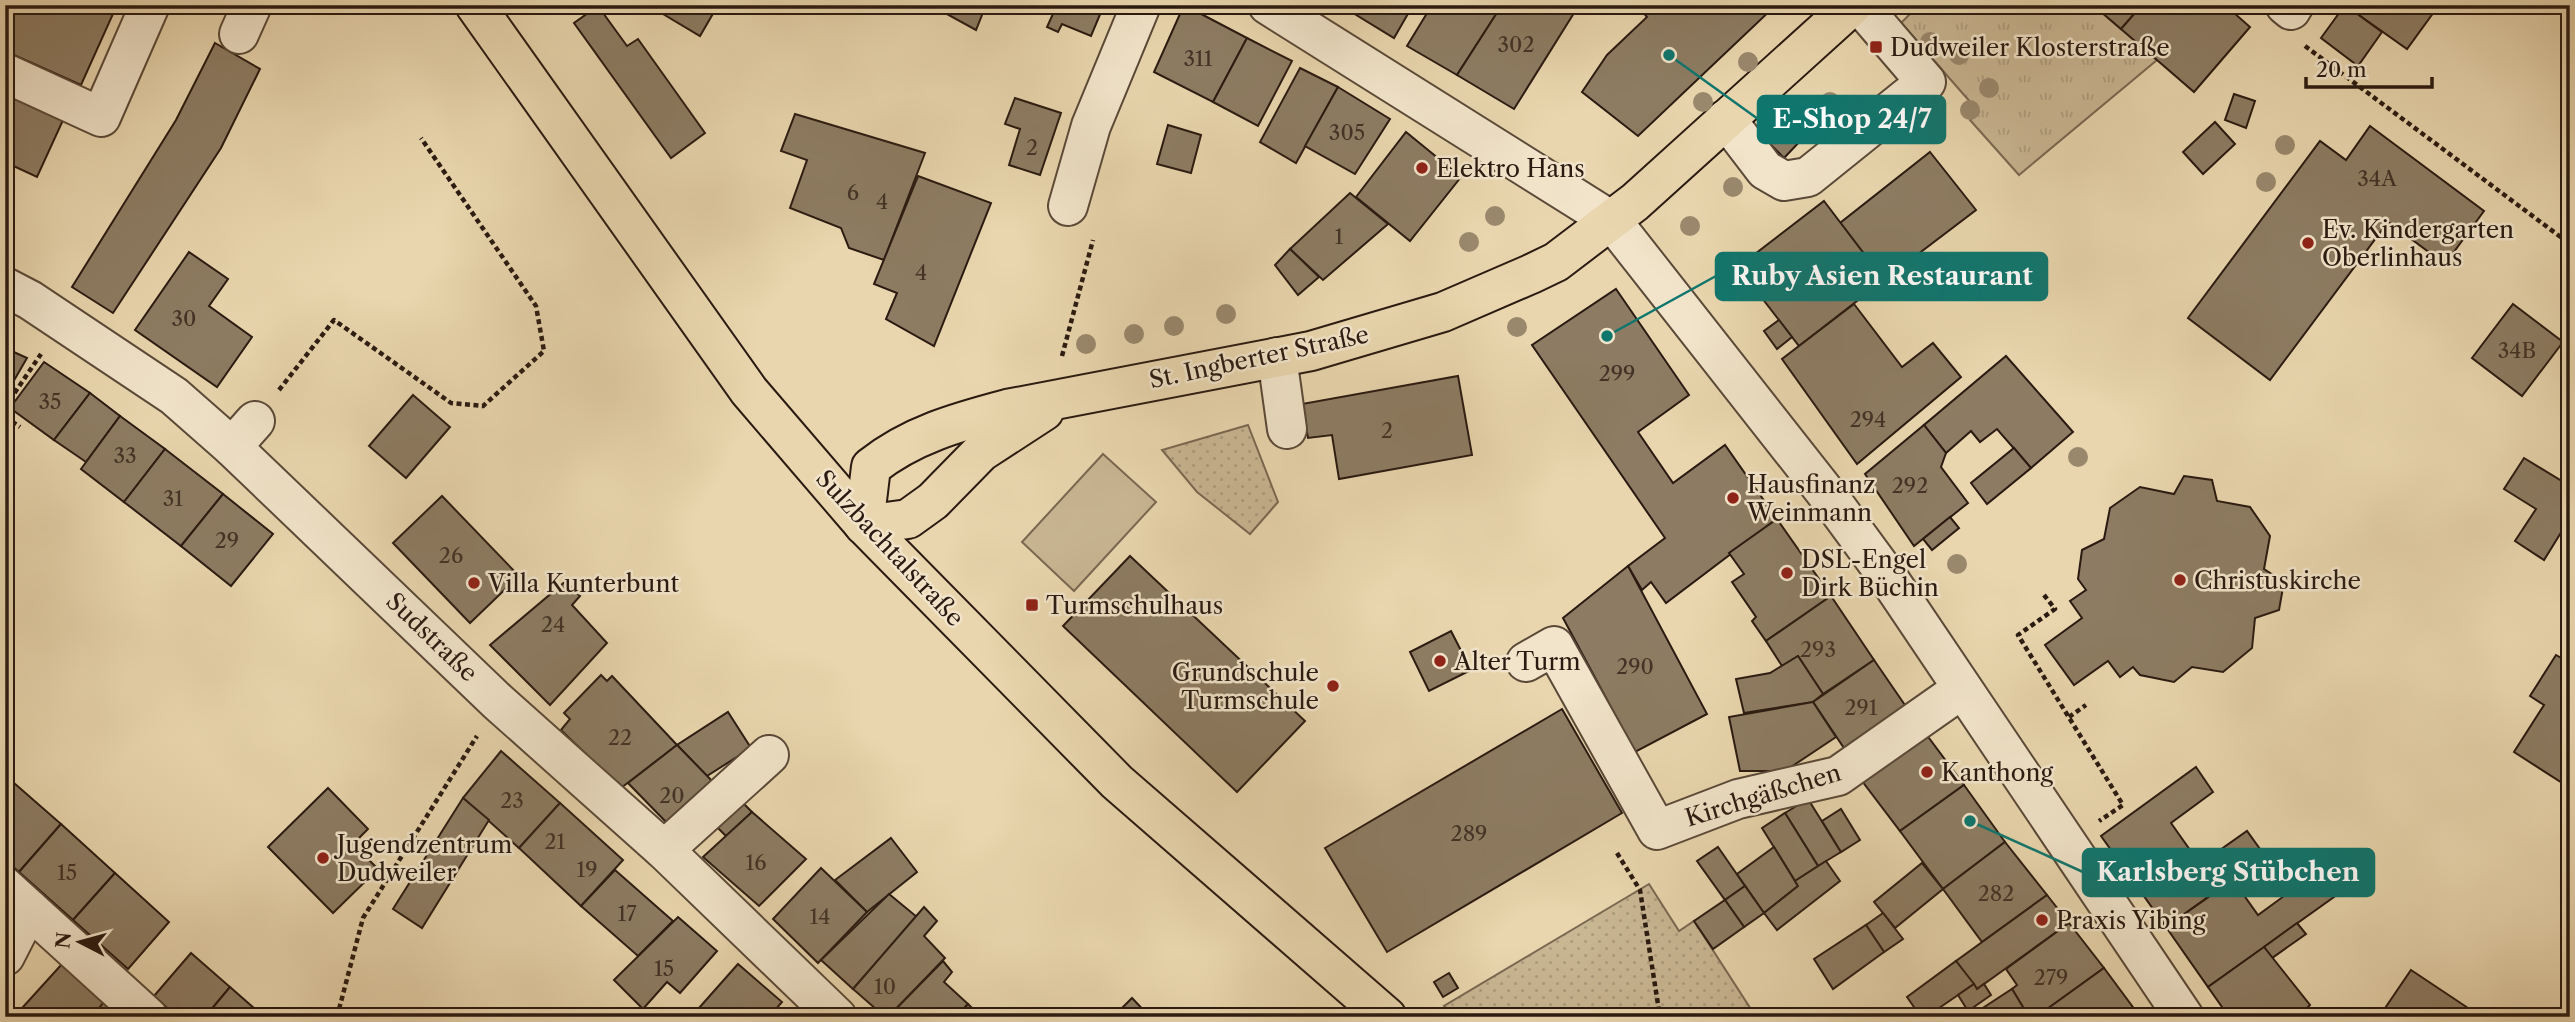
<svg xmlns="http://www.w3.org/2000/svg" width="2575" height="1022" font-family="'Libre Caslon Text',serif">
<style>
.grass{fill:url(#grass-tufts);stroke:#7a6852;stroke-width:2}
.park{fill:url(#park-dots);stroke:#7a6852;stroke-width:2}
.garden{fill:#c9b693;stroke:#7a6852;stroke-width:2}
.building{fill:#8d7c63;stroke:#2a1a11;stroke-width:2}
.lines{fill:none;stroke-linecap:round;stroke-linejoin:round}
.minor-casing{stroke:#5a4938;stroke-width:42}
.major-casing{stroke:#2a1a11;stroke-width:42}
.path{stroke:#2a1a11;stroke-width:4.5;stroke-dasharray:5 3.5;stroke-linecap:butt}
.minor{stroke:#f1e4ca;stroke-width:38}
.major{stroke:#e9d6ae;stroke-width:38}
.tree{fill:#9a886d}
.poi-dot{fill:#8f2418;stroke:#f1e4ca;stroke-width:2.5}
.labels{text-anchor:middle;dominant-baseline:central;stroke-width:5;stroke-linejoin:round;paint-order:stroke}
.number-label{font-size:21px;fill:#433226}
.poi-label{font-size:24px;fill:#2a1a11;stroke:#f1e4ca;text-anchor:start}
.street-label{font-size:24px;fill:#2a1a11;stroke:#f1e4ca}
.leader{fill:none;stroke:#0f766e;stroke-width:2.5}
.callout-dot{fill:#0f766e;stroke:#f1e4ca;stroke-width:2.5}
.callout{fill:#0f766e;stroke:#0f766e;stroke-width:2.5}
.callout-label{font-size:26px;text-anchor:middle;font-weight:bold;fill:#fff}
</style>
<defs>
<pattern id="grass-tufts" width="24" height="20" patternUnits="userSpaceOnUse" patternTransform="scale(1.75)"><rect width="24" height="20" fill="#c9b693"/><path d="M3 7l-1-3M5 7V3M7 7l1-3M15 17l-1-3M17 17v-4M19 17l1-3" fill="none" stroke="#ad9c7e"/></pattern>
<pattern id="park-dots" width="8" height="8" patternUnits="userSpaceOnUse" patternTransform="scale(1.75)"><rect width="8" height="8" fill="#c9b693"/><path d="M2 2h.1M6 6h.1" fill="none" stroke="#ad9c7e" stroke-width="1.8" stroke-linecap="round"/></pattern>
</defs>
<rect width="100%" height="100%" fill="#e9d6ae"/>
<filter id="stains"><feTurbulence type="fractalNoise" baseFrequency=".00286" numOctaves="4"/><feColorMatrix values="0 0 0 0 .2 0 0 0 0 .09 0 0 0 0 .02 0 0 0 .5 -.17"/></filter>
<radialGradient id="worn" r=".72"><stop offset=".6" stop-color="#630" stop-opacity="0"/><stop offset="1" stop-color="#630" stop-opacity=".3"/></radialGradient>
<path class="grass" d="M1919 5H2093L2157 60 2019 175 1970 120 1979 112 1901 23Z"/>
<g class="park">
<path d="M1248 425 1278 502 1250 534 1197 492 1162 450Z"/>
<path d="M1649 884 1679 931 1694 921 1756 1017H1457L1444 1006Z"/>
</g>
<path class="garden" d="M1103 454 1156 502 1074 591 1022 542Z"/>
<g class="building">
<path d="M7 5H117L81 85 5 51Z"/>
<path d="M648 5H718L700 36Z"/>
<path d="M948 5H986L976 30 945 13Z"/>
<path d="M1057 5H1104L1091 36 1062 24 1058 32 1047 27Z"/>
<path d="M1184 5 1247 38 1213 102 1154 72Z"/>
<path d="M1340 5H1413L1394 38Z"/>
<path d="M1432 5H1502L1457 75 1407 46Z"/>
<path d="M1502 5H1562L1574 13 1514 109 1457 75Z"/>
<path d="M1637 5H1776L1638 136 1582 92 1607 55 1647 17Z"/>
<path d="M2093 5H2142L2121 29Z"/>
<path d="M2142 5H2225L2250 27 2194 92 2121 29Z"/>
<path d="M2345 5H2358L2364 9 2359 15 2382 32 2358 66 2321 38Z"/>
<path d="M2366 5H2439L2407 49 2359 15Z"/>
<path d="M598 6 627 46 638 39 705 133 671 158 574 23Z"/>
<path d="M1247 38 1292 61 1258 126 1213 102Z"/>
<path d="M215 43 260 69 221 148 113 313 72 287 176 120Z"/>
<path d="M1300 68 1338 87 1296 163 1260 142Z"/>
<path d="M1338 87 1390 119 1355 174 1305 146Z"/>
<path d="M5 91 64 118 37 177 5 162Z"/>
<path d="M2234 94 2255 101 2246 128 2225 120Z"/>
<path d="M1015 98 1061 113 1040 175 1009 165 1020 129 1005 124Z"/>
<path d="M795 114 925 153 884 260 849 248 841 228 790 208 807 160 781 151Z"/>
<path d="M1791 121 1805 136 1784 158 1769 143Z"/>
<path d="M2215 122 2235 144 2203 174 2183 152Z"/>
<path d="M1168 125 1201 135 1191 173 1157 164Z"/>
<path d="M2370 126 2484 211 2445 264 2388 222 2270 380 2188 318 2320 141 2346 160Z"/>
<path d="M1406 132 1461 177 1410 241 1356 197Z"/>
<path d="M1930 152 1976 210 1884 280 1840 223Z"/>
<path d="M918 176 991 203 934 346 886 319 897 293 874 284Z"/>
<path d="M1350 193 1388 224 1323 280 1290 249Z"/>
<path d="M1824 201 1884 280 1799 346 1738 267Z"/>
<path d="M1290 249 1319 277 1298 295 1275 265Z"/>
<path d="M189 252 228 279 209 306 252 337 217 387 135 330Z"/>
<path d="M1616 289 1689 395 1638 432 1673 483 1725 445 1777 519 1666 603 1651 582 1642 590 1628 566 1665 538 1532 345Z"/>
<path d="M1854 304 1902 367 1933 343 1961 377 1857 464 1782 359Z"/>
<path d="M2513 304 2563 342 2522 396 2472 358Z"/>
<path d="M1779 320 1792 337 1777 349 1764 331Z"/>
<path d="M5 348 27 358 5 396Z"/>
<path d="M2006 356 2073 432 2031 468 1997 429 1980 442 1971 431 1946 453 1924 425Z"/>
<path d="M44 362 90 393 54 440 10 408Z"/>
<path d="M1458 376 1472 455 1339 479 1332 435 1308 438 1302 404Z"/>
<path d="M90 393 120 416 86 462 54 440Z"/>
<path d="M413 395 450 427 406 478 369 446Z"/>
<path d="M120 416 165 449 124 502 81 469Z"/>
<path d="M1924 425 1946 453 1941 467 1968 503 1914 546 1865 474Z"/>
<path d="M2014 448 2031 468 1987 504 1971 483Z"/>
<path d="M165 449 223 494 181 546 124 502Z"/>
<path d="M2524 458 2570 486V518L2544 560 2515 541 2536 509 2504 489Z"/>
<path d="M2184 476 2212 480 2217 501 2250 507 2270 536 2264 569 2284 582 2279 610 2255 618 2252 648 2223 672 2192 667 2174 682 2140 675 2133 667 2120 677 2108 661 2074 685 2045 645 2082 618 2070 601 2086 590 2078 579 2082 550 2104 539 2110 508 2140 487 2174 494Z"/>
<path d="M223 494 273 534 231 586 181 546Z"/>
<path d="M442 496 519 576 470 623 393 543Z"/>
<path d="M1950 517 1959 528 1932 550 1923 539Z"/>
<path d="M1777 519 1831 596 1766 641 1752 621 1756 617 1732 582 1744 574 1729 553Z"/>
<path d="M1130 556 1305 721 1237 792 1063 626Z"/>
<path d="M1628 566 1707 714 1635 752 1563 618Z"/>
<path d="M566 581 580 596 572 605 607 643 550 705 490 645Z"/>
<path d="M1831 596 1874 660 1823 694 1798 656 1782 666 1766 641Z"/>
<path d="M1451 631 1471 670 1429 691 1410 652Z"/>
<path d="M2556 655 2570 663V788L2514 752 2544 705 2530 696Z"/>
<path d="M1798 656 1823 694 1813 702 1744 713 1736 679 1770 673Z"/>
<path d="M1874 660 1909 711 1848 754 1813 702Z"/>
<path d="M601 675 607 681 612 676 677 745 621 788 561 730 570 719 564 713Z"/>
<path d="M1813 702 1836 737 1785 771H1740L1729 717Z"/>
<path d="M1562 709 1622 813 1387 952 1325 848Z"/>
<path d="M728 712 751 748 707 776 677 745Z"/>
<path d="M1926 734 1964 785 1900 831 1862 781Z"/>
<path d="M677 745 716 785 670 826 628 783Z"/>
<path d="M501 751 560 803 519 848 463 798Z"/>
<path d="M2196 767 2213 792 2171 823 2200 864 2247 831 2265 856 2166 927 2101 836Z"/>
<path d="M14 783 61 824 19 872 5 860V793Z"/>
<path d="M1964 785 2005 842 1943 889 1900 831Z"/>
<path d="M328 788 368 829 353 844 378 869 333 913 268 847Z"/>
<path d="M463 798 489 820 422 928 393 909Z"/>
<path d="M738 798 752 812 726 836 711 821Z"/>
<path d="M1808 799 1841 852 1818 866 1785 813Z"/>
<path d="M560 803 623 860 581 906 519 848Z"/>
<path d="M1841 809 1860 840 1841 852 1822 821Z"/>
<path d="M752 812 806 859 759 906 703 857Z"/>
<path d="M1785 813 1818 866 1795 881 1762 828Z"/>
<path d="M61 824 115 873 73 920 19 872Z"/>
<path d="M891 838 917 872 867 912 835 880Z"/>
<path d="M2005 842 2047 895 1982 942 1943 889Z"/>
<path d="M1718 847 1745 886 1725 900 1697 861Z"/>
<path d="M1774 847 1798 886 1764 913 1737 874Z"/>
<path d="M1826 861 1840 881 1777 930 1764 913 1798 886 1795 881Z"/>
<path d="M1922 863 1943 889 1895 928 1874 902Z"/>
<path d="M821 868 867 912 818 963 773 919Z"/>
<path d="M615 870 673 921 638 956 581 906Z"/>
<path d="M2317 872 2334 897 2208 987 2166 927 2233 880 2258 915Z"/>
<path d="M115 873 169 922 128 969 73 920Z"/>
<path d="M1745 886 1764 913 1744 927 1725 900Z"/>
<path d="M889 894 917 917 853 989 821 960Z"/>
<path d="M2047 895 2069 923 1977 989 1956 961Z"/>
<path d="M1725 900 1744 927 1713 949 1694 921Z"/>
<path d="M924 907 937 921 924 936 945 958 888 1017H885L853 989Z"/>
<path d="M1883 913 1903 939 1884 952 1866 925Z"/>
<path d="M678 917 717 951 680 993 667 982 643 1009 614 980Z"/>
<path d="M2069 923 2104 968 2036 1017H2029L2012 989 2017 985 2006 969Z"/>
<path d="M2297 923 2306 934 2272 958 2264 947Z"/>
<path d="M1866 925 1884 952 1833 989 1814 959Z"/>
<path d="M2264 947 2310 1005 2299 1017H2229L2208 987Z"/>
<path d="M191 953 230 987 205 1017H177L154 996Z"/>
<path d="M943 961 952 972 944 982 968 1004 956 1017H888Z"/>
<path d="M1956 961 1974 984 1926 1017H1921L1907 997Z"/>
<path d="M62 964 104 1002 92 1017H34L23 1007Z"/>
<path d="M738 964 782 1002 769 1017H709L699 1008Z"/>
<path d="M2104 968 2135 1010 2132 1013 2125 1017H2036Z"/>
<path d="M2411 970 2477 1014 2475 1017H2379Z"/>
<path d="M1449 973 1458 988 1443 997 1434 982Z"/>
<path d="M1974 984 1977 989 1984 984 1991 995 1968 1011 1958 995Z"/>
<path d="M230 987 264 1017H205Z"/>
<path d="M2012 989 2029 1017H1969Z"/>
<path d="M1132 998 1150 1017H1113Z"/>
<path d="M104 1002 120 1017H92Z"/>
<path d="M968 1004 981 1017H956Z"/>
</g>
<g class="lines">
<defs>
<g id="minor">
<path d="M1268 5 1612 221 1829 497 1887 576 2184 1017"/>
<path d="M2285 5 2291 10 2294 5"/>
<path d="M239 34 252 5"/>
<path d="M5 73 101 117 150 5"/>
<path d="M1726 119 1765 170 1784 181 1808 177 1926 82 1860 5"/>
<path d="M1068 206 1091 126 1141 5"/>
<path d="M5 287 30 300 174 396 232 447 498 702 664 850 837 1017"/>
<path d="M1277 357 1287 429"/>
<path d="M232 447 255 421"/>
<path d="M1526 662 1554 646 1657 830 1738 799 1838 776 1962 689"/>
<path d="M664 850 769 755"/>
<path d="M5 887 148 1017"/>
<path d="M5 956 29 909"/>
</g>
<g id="major">
<path d="M475 5 749 391 864 525 1117 782 1387 1017"/>
<path d="M864 525 871 467C911 435 958 422 1007 409L1311 351 1443 312 1531 274 1556 262 1635 202 1853 5"/>
<path d="M864 525 908 519 933 501 981 452 1044 411"/>
</g>
</defs>
<use href="#minor" class="minor-casing"/>
<use href="#major" class="major-casing"/>
<g class="path">
<path d="M2305 46 2570 244"/>
<path d="M1062 356 1093 240"/>
<path d="M279 390 334 320 451 403 483 406 544 351 536 306 421 138"/>
<path d="M5 407 41 354"/>
<path d="M5 417 20 427"/>
<path d="M2044 595 2055 609 2018 635 2123 805 2099 821"/>
<path d="M2069 717 2086 705"/>
<path d="M1617 853 1640 890 1660 1017"/>
<path d="M337 1017 363 918 477 736"/>
</g>
<use href="#minor" class="minor"/>
<use href="#major" class="major"/>
</g>
<g class="tree">
<circle cx="1930" cy="42" r="10"/>
<circle cx="1959" cy="55" r="10"/>
<circle cx="1748" cy="62" r="10"/>
<circle cx="1989" cy="88" r="10"/>
<circle cx="1703" cy="102" r="10"/>
<circle cx="1830" cy="102" r="10"/>
<circle cx="1970" cy="110" r="10"/>
<circle cx="2285" cy="145" r="10"/>
<circle cx="2266" cy="182" r="10"/>
<circle cx="1733" cy="187" r="10"/>
<circle cx="1495" cy="216" r="10"/>
<circle cx="1690" cy="226" r="10"/>
<circle cx="1469" cy="242" r="10"/>
<circle cx="1226" cy="314" r="10"/>
<circle cx="1174" cy="326" r="10"/>
<circle cx="1517" cy="327" r="10"/>
<circle cx="1134" cy="334" r="10"/>
<circle cx="1086" cy="344" r="10"/>
<circle cx="2078" cy="457" r="10"/>
<circle cx="1957" cy="564" r="10"/>
</g>
<g class="poi-dot">
<rect x="1869" y="40" width="14" height="14" rx="3.5"/>
<circle cx="1422" cy="168" r="7"/>
<circle cx="2308" cy="243" r="7"/>
<circle cx="1733" cy="498" r="7"/>
<circle cx="1787" cy="573" r="7"/>
<circle cx="2180" cy="580" r="7"/>
<circle cx="474" cy="583" r="7"/>
<rect x="1025" y="598" width="14" height="14" rx="3.5"/>
<circle cx="1440" cy="661" r="7"/>
<circle cx="1333" cy="686" r="7"/>
<circle cx="1927" cy="772" r="7"/>
<circle cx="323" cy="858" r="7"/>
<circle cx="2042" cy="920" r="7"/>
</g>
<g class="labels">
<g class="number-label">
<text x="1516" y="44">302</text>
<text x="1198" y="58">311</text>
<text x="1347" y="132">305</text>
<text x="1032" y="147">2</text>
<text x="2377" y="178">34A</text>
<text x="853" y="192">6</text>
<text x="882" y="201">4</text>
<text x="1339" y="236">1</text>
<text x="921" y="272">4</text>
<text x="184" y="318">30</text>
<text x="2517" y="350">34B</text>
<text x="1617" y="373">299</text>
<text x="50" y="401">35</text>
<text x="1868" y="419">294</text>
<text x="1387" y="430">2</text>
<text x="125" y="455">33</text>
<text x="1910" y="485">292</text>
<text x="173" y="498">31</text>
<text x="227" y="540">29</text>
<text x="451" y="555">26</text>
<text x="553" y="624">24</text>
<text x="1818" y="649">293</text>
<text x="1635" y="666">290</text>
<text x="1861" y="707">291</text>
<text x="620" y="737">22</text>
<text x="672" y="795">20</text>
<text x="512" y="800">23</text>
<text x="1469" y="833">289</text>
<text x="555" y="841">21</text>
<text x="756" y="862">16</text>
<text x="587" y="869">19</text>
<text x="67" y="872">15</text>
<text x="1996" y="893">282</text>
<text x="627" y="913">17</text>
<text x="820" y="916">14</text>
<text x="664" y="968">15</text>
<text x="2051" y="977">279</text>
<text x="885" y="986">10</text>
</g>
<g class="poi-label">
<text x="1890" y="47">Dudweiler Klosterstraße</text>
<text x="1436" y="168">Elektro Hans</text>
<text x="2322" y="229">Ev. Kindergarten<tspan x="2322" dy="28">Oberlinhaus</tspan></text>
<text x="1747" y="484">Hausfinanz<tspan x="1747" dy="28">Weinmann</tspan></text>
<text x="1801" y="559">DSL-Engel<tspan x="1801" dy="28">Dirk Büchin</tspan></text>
<text x="2194" y="580">Christuskirche</text>
<text x="488" y="583">Villa Kunterbunt</text>
<text x="1046" y="605">Turmschulhaus</text>
<text x="1454" y="661">Alter Turm</text>
<text x="1319" y="672" text-anchor="end">Grundschule<tspan x="1319" dy="28">Turmschule</tspan></text>
<text x="1941" y="772">Kanthong</text>
<text x="337" y="844">Jugendzentrum<tspan x="337" dy="28">Dudweiler</tspan></text>
<text x="2056" y="920">Praxis Yibing</text>
</g>
<g class="street-label">
<text transform="translate(1259 357) rotate(-12)">St. Ingberter Straße</text>
<text transform="translate(890 548) rotate(47)">Sulzbachtalstraße</text>
<text transform="translate(432 637) rotate(44)">Sudstraße</text>
<text transform="translate(1763 795) rotate(-17)">Kirchgäßchen</text>
</g>
</g>
<path class="leader" d="M1669 55L1758 119M1607 336L1716 276M1970 821L2083 872"/>
<g class="callout-dot">
<circle cx="1669" cy="55" r="7"/>
<circle cx="1607" cy="336" r="7"/>
<circle cx="1970" cy="821" r="7"/>
</g>
<g class="callout">
<rect x="1758" y="96" width="187" height="47" rx="7"/>
<rect x="1716" y="253" width="331" height="47" rx="7"/>
<rect x="2083" y="849" width="291" height="47" rx="7"/>
</g>
<g class="callout-label">
<text x="1852" y="128">E-Shop 24/7</text>
<text x="1882" y="285">Ruby Asien Restaurant</text>
<text x="2228" y="881">Karlsberg Stübchen</text>
</g>
<rect width="2575" height="1022" fill="none" stroke="#e9d6ae" stroke-width="28"/>
<rect x="7" y="7" width="2561" height="1008" fill="none" stroke="#2a1a11" stroke-width="3.5"/>
<rect x="14" y="14" width="2547" height="994" fill="none" stroke="#2a1a11" stroke-width="2"/>
<g transform="translate(80 942) rotate(276)" stroke="#f1e4ca" stroke-width="5" paint-order="stroke">
<path d="M0-5L12 26L0 18L-12 26Z" fill="#2a1a11"/>
<text y="-10" font-size="19" font-weight="bold" text-anchor="middle" fill="#2a1a11">N</text>
</g>
<path d="M2306 77v10h126v-10" fill="none" stroke="#2a1a11" stroke-width="3.5"/>
<text x="2316" y="77" font-size="21" fill="#2a1a11" stroke="#f1e4ca" stroke-width="5" paint-order="stroke">20 m</text>
<rect width="100%" height="100%" filter="url(#stains)"/>
<rect width="100%" height="100%" fill="url(#worn)"/>
</svg>
